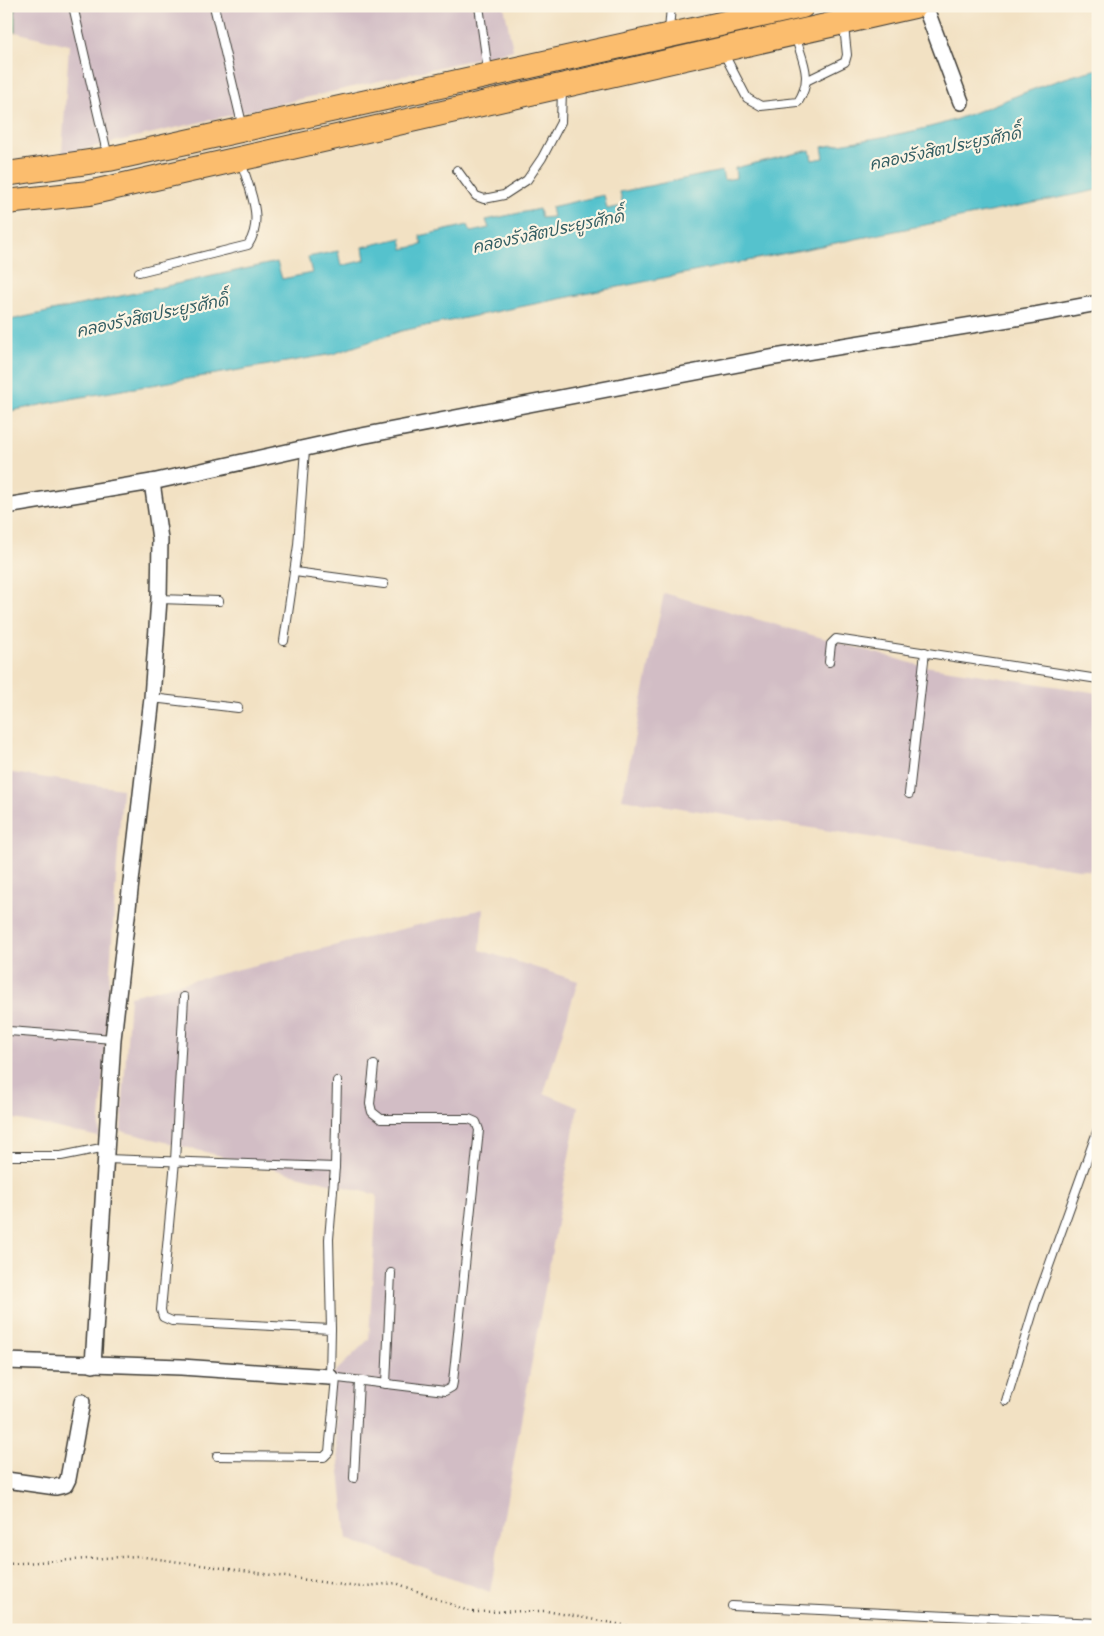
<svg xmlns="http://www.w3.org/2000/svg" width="1104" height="1636" font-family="Delius,'Playpen Sans Thai',sans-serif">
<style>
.industrial{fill:#d2bdc5}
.green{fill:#77cd92;stroke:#4a7457}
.water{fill:#55c2cd;stroke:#386f74}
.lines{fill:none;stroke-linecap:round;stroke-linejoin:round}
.service-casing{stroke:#3c3a35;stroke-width:10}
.minor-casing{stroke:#3c3a35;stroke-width:18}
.primary-casing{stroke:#3c3a35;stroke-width:26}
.path{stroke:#3c3a35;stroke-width:2.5;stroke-dasharray:1 4;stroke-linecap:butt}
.service{stroke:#fff;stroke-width:8}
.minor{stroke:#fff;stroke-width:15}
.primary{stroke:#fbbd6e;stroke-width:24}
.labels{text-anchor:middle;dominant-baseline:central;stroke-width:4.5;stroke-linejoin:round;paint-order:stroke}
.water-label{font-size:16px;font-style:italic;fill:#335e63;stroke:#fcf5e5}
</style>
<rect width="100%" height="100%" fill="#fcf5e5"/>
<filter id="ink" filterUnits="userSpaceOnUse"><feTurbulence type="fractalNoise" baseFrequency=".02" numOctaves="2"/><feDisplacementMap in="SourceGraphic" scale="10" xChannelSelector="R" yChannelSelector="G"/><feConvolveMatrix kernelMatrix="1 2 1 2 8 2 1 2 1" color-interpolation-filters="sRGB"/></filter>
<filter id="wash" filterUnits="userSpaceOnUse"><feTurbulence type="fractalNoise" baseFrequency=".0096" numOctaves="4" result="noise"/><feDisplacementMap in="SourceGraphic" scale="20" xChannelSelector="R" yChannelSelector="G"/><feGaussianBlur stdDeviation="1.12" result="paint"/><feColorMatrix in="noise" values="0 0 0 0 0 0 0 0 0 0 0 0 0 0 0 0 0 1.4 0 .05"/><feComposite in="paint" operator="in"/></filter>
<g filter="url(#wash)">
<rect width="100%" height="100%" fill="#f2e1c3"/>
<g class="industrial">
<path d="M15 6H504L513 50 62 154 69 45 15 32Z"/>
<path d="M664 593 918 665 1098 693V872L622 799Z"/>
<path d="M6 772 122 789 99 1137 6 1117Z"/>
<path d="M483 909 480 950 578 981 544 1093 578 1107 490 1592 347 1539 330 1377 369 1339 377 1195 121 1131 130 996Z"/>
<path d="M685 1625 807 1630H685Z"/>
</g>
<rect class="green" x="6" y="6" width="9" height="26"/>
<path class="water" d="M1098 69V190L401 331 333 354 70 399 6 412V321L277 262 282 279 312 273 308 257 338 251 341 266 365 260 363 247 401 238 403 249 422 245 420 236 468 225 471 232 489 228 486 220 539 209 541 218 553 217 551 207 604 195 607 209 623 206 620 192 722 171 724 180 736 178 735 168 810 150 812 160 824 158 822 147C866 139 914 134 957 119 1004 102 1049 80 1098 69Z"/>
</g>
<g filter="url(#ink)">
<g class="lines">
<defs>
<g id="service">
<path d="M73 6 108 157"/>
<path d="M214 6 243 128"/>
<path d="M479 6 488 71"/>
<path d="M669 31 671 6"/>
<path d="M723 52 747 98 761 106 798 102C814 77 802 61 795 35"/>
<path d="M808 80 845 62 847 55 844 26"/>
<path d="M457 170 476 196 484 199 504 195 527 180 542 158 561 122 562 90"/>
<path d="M139 272 248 245C265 219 249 189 241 161"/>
<path d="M295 572 384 584"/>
<path d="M159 599 219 601"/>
<path d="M284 641 298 545 305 449"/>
<path d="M829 662 831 644 836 639 1098 679"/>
<path d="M152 698 238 708"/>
<path d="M909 794 925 652"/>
<path d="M184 997 175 1161 161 1310 163 1317 172 1321 331 1329 330 1377 445 1391 452 1387 453 1382 479 1130 476 1122 469 1119H381L372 1112 370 1104 374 1065"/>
<path d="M9 1031 113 1039"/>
<path d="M6 1156H61L106 1147"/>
<path d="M106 1159 335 1167"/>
<path d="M331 1329 329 1239 335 1167 337 1081"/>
<path d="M386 1384 391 1273"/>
<path d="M1006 1401 1035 1305 1098 1129"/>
<path d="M217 1456 324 1457 329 1452 336 1378"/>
<path d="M354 1478 359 1381"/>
<path d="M732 1606 1098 1623"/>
</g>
<g id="minor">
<path d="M925 6 961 102"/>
<path d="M6 506 152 482 351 438 775 357 1034 315 1098 303"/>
<path d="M6 1361 181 1367 330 1377"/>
<path d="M93 1365 113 1039 152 698 159 599 160 539 152 482"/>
<path d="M6 1480 56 1487 65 1485 68 1479 82 1402"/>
</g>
<g id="primary">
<path d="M6 174 109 159 802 6"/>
<path d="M6 202 89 193 914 6"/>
</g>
</defs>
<use href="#service" class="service-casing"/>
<use href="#minor" class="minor-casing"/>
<use href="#primary" class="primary-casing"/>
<path class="path" d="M6 1564 137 1556 357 1587 396 1583 471 1612 546 1611 645 1629"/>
<use href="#service" class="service"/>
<use href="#minor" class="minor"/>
<use href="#primary" class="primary"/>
</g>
</g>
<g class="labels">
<g class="water-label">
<text transform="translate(945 148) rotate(-12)">คลองรังสิตประยูรศักดิ์</text>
<text transform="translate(548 231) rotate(-12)">คลองรังสิตประยูรศักดิ์</text>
<text transform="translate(152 315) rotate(-12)">คลองรังสิตประยูรศักดิ์</text>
</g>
</g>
<rect width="1104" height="1636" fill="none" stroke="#fcf5e5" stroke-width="25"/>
</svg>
